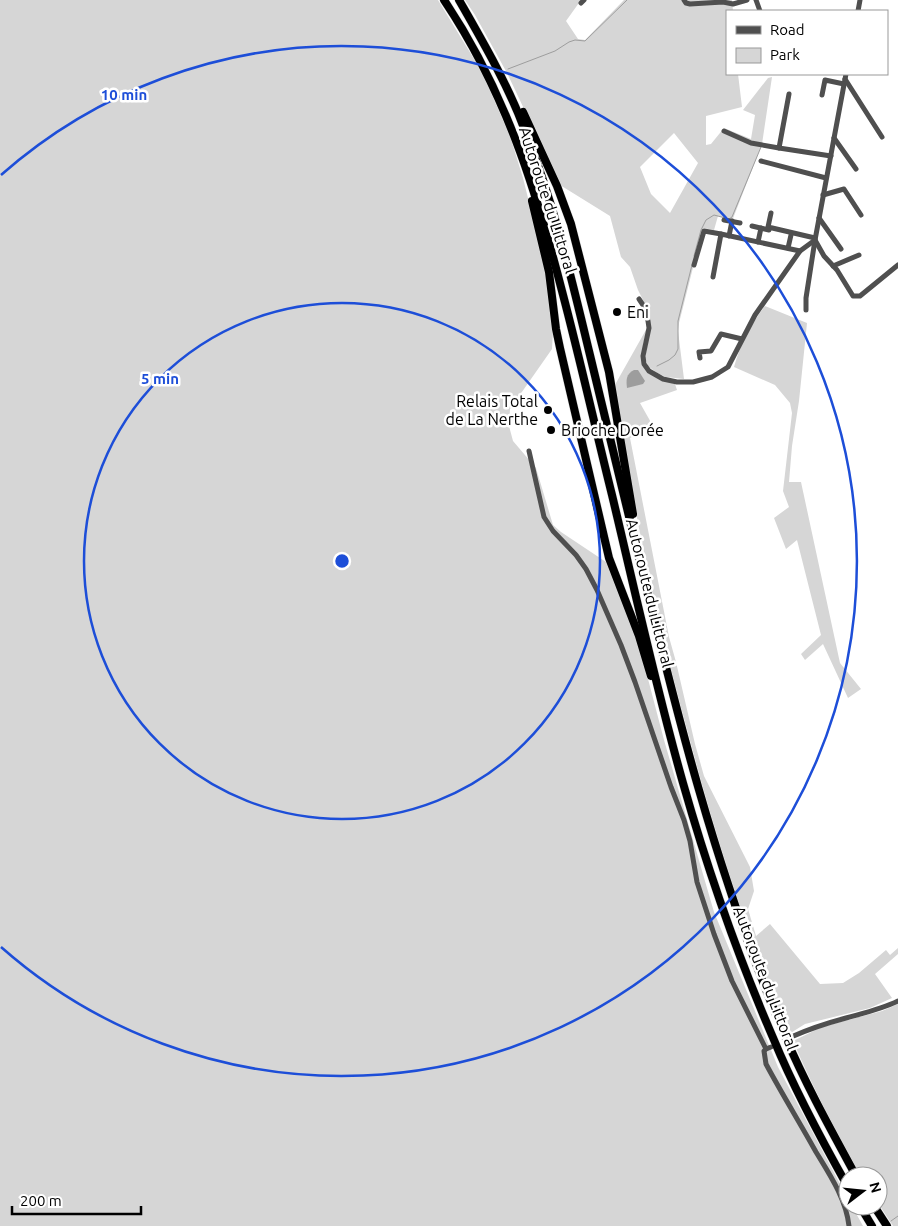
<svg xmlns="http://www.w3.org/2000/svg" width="898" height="1226" font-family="Ubuntu,sans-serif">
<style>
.green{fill:#d6d6d6;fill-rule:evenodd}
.water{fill:#9d9d9d}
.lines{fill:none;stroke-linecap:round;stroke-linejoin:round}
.stream{stroke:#9d9d9d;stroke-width:1}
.highway-casing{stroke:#dbdbdb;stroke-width:9}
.minor{stroke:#4f4f4f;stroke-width:5}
.highway{stroke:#000;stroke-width:8}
.ring{fill:none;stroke:#1d4ed8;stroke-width:2.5}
.poi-dot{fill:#000;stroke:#fff;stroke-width:2}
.labels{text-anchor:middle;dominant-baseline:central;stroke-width:5;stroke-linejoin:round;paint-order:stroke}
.street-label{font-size:16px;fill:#000;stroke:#fff}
.poi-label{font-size:16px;fill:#000;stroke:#fff;text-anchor:start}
.centre{fill:#1d4ed8;stroke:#fff;stroke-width:2.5}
.ring-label{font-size:15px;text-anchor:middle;font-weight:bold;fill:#1d4ed8;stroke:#fff;stroke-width:5;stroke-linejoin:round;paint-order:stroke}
</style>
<rect width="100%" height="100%" fill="#fff"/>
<g class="green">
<path d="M0 0H438L482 72 510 136 523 178 544 262 553 331 552 349 510 409 509 426 513 441 536 468 553 525 561 532 606 562 637 637 664 740 714 912 778 1067 848 1199V1206H852L863 1226H0Z"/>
<path d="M465 0H581L566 21 578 39 585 40 624 0H732L733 11H727V74H738L742 107 706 116V145L711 144 724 128 751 139 755 115 743 110 768 78 772 77 762 144 732 221 718 216 714 230 703 228 679 323 678 331 684 379 666 377 657 373 648 366 645 358 651 326 646 306 638 290 630 267 621 257 610 216 560 185 507 73 475 15ZM674 133 698 163 670 213 651 194 640 167Z"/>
<path d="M765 306 807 323 799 401 792 446 789 482H801L840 663 861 689 848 698 823 644 805 660 801 654 821 635 797 540 786 549 774 518 789 507 783 491 792 413 790 403 775 385 734 367C740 345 751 324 765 306Z"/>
<path d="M647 328 643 345 645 368 665 381 675 384 677 390 640 403 653 426 630 438 669 637 676 662 695 744 704 776 750 867 754 891 748 909 756 936 770 924 820 984 843 983 859 973 886 950 890 955 898 948V954L875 974 892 998 870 1008 805 1024 789 1034C747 937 715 835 688 733 670 667 653 601 640 534 631 487 624 440 616 392V383Z"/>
<path d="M898 1004V1226H893L878 1203V1176H861C836 1132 813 1088 793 1041L822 1027 882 1011Z"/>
</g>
<path class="water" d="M634 370H638L645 381 643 384 627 388C626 380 626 374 634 370Z"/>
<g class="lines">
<g class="stream">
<path d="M508 69 555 51 569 42 575 40 585 41 627 0"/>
<path d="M694 256 701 230 706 220 714 215 729 219 732 217 761 147"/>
<path d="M657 366 669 360 675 355 678 349V321L692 265"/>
<path d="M891 1221 898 1216"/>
</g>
<defs>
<g id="highway">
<path d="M444 0C505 91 535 186 562 291 580 359 595 427 612 495 635 591 656 688 683 783 708 871 738 957 774 1040 795 1091 821 1139 848 1187"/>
<path d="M459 0C483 42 507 83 524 128 553 200 571 276 589 351 604 412 618 473 633 533 674 704 716 875 785 1036 806 1085 831 1130 856 1176"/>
<path d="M523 112 557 186 571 224 609 372 633 514"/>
<path d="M532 201 549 272 556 329 560 348 609 558 639 636 651 676"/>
<path d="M860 1206 872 1226"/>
<path d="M874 1206 887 1226"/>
</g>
</defs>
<use href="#highway" class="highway-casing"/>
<g class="minor">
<path d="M684 0 686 3 690 4 723 2 733 4 747 0"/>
<path d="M756 0 760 11"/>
<path d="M581 3 584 0"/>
<path d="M858 11 860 0"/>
<path d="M846 74 815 240 824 256 837 270 853 296H860L898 265"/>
<path d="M845 79 882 137"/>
<path d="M789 94 779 148 831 156"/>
<path d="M822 95 825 80 844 84"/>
<path d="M724 131 751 143 779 148"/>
<path d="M834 138 856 169"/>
<path d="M761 161 826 178"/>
<path d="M823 195 844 189 861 215"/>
<path d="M771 213 768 227 815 238"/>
<path d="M819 218 841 249"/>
<path d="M724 220 740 223"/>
<path d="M752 226 769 230"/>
<path d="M729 236 732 221"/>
<path d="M758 242 761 228"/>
<path d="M788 248 791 235"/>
<path d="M694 265 704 231 721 234"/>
<path d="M833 266 859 255"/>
<path d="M713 277 721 234 800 251"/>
<path d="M639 299 643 305 648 321 649 328 643 356 644 364 649 371 663 379 677 382H693L712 377 728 367 755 315 800 251 815 240"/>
<path d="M806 310V298L815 240"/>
<path d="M700 358 699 352 711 351 721 334 742 339"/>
<path d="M529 451 544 517 553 531 576 555 586 569 597 590 621 645 635 682 671 787 684 820 690 841 697 882 714 934 732 981 766 1049"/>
<path d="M791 1037C809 1029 827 1023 846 1018 864 1013 882 1009 898 1001"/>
<path d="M771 1047 766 1049 764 1051 766 1064C782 1094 800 1123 816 1152 830 1175 846 1199 849 1226"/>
</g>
<use href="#highway" class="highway"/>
</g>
<g class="ring">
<circle cx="342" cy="561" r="258"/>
<path d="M1 175A515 515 0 1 1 1 947"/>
</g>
<g class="poi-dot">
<circle cx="617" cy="312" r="5"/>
<circle cx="548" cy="410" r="5"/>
<circle cx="551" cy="430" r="5"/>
</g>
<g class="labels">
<g class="street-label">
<text transform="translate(548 200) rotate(72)">Autoroute du Littoral</text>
<text transform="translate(650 593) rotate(76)">Autoroute du Littoral</text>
<text transform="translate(766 978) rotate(69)">Autoroute du Littoral</text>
</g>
<g class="poi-label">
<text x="627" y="312">Eni</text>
<text x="538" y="401" text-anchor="end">Relais Total<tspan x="538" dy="18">de La Nerthe</tspan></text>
<text x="561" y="430">Brioche Dorée</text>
</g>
</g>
<circle cx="342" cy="561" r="8" class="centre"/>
<g class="ring-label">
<text x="124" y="100">10 min</text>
<text x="160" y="384">5 min</text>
</g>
<rect x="726" y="10" width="162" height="65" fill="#ffffff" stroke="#999999"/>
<rect x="736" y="26" width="25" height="8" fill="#4f4f4f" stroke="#999999"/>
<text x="770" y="35" font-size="15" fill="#000000">Road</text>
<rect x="736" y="48" width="25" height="15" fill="#d6d6d6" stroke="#999999"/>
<text x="770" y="60" font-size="15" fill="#000000">Park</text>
<g transform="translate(863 1191) rotate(74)"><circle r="24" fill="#ffffff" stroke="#999999"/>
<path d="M0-4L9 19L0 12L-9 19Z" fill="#000000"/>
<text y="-8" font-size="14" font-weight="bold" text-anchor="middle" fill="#000000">N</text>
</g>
<path d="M12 1206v8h129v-8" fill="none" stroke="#000000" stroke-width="2.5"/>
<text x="20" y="1206" font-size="15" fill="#000000" stroke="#ffffff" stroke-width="4" paint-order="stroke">200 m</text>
</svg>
